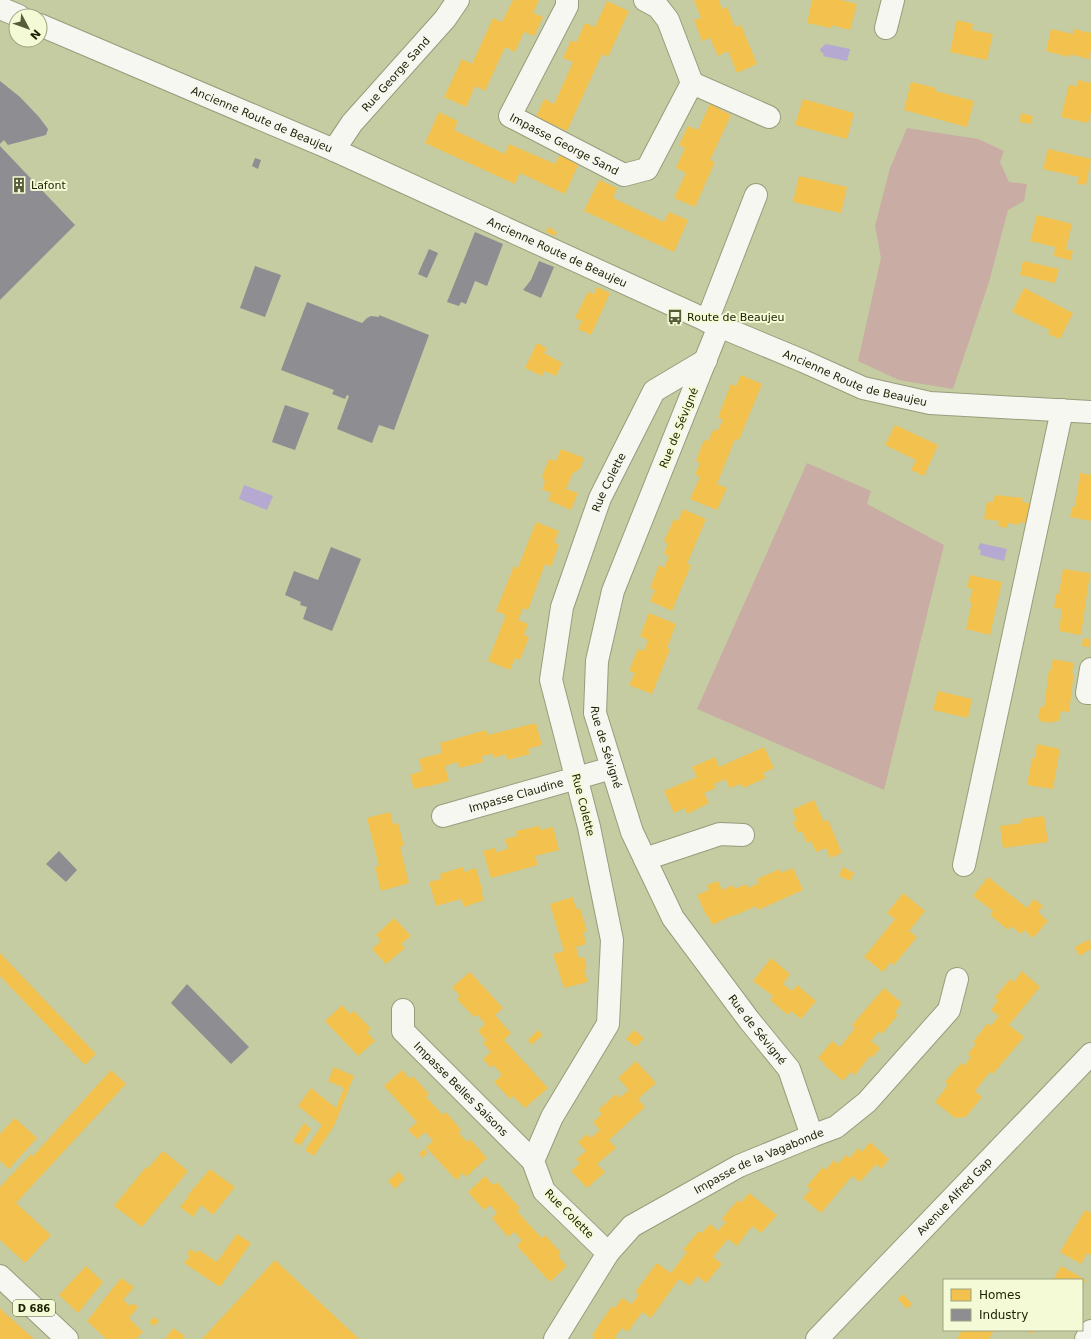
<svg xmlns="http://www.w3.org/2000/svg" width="1091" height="1339" font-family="'DejaVu Sans',sans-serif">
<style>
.green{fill:#c9aca4}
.water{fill:#b5a9d2}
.homes{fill:#f2c14e}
.industry{fill:#8d8d92}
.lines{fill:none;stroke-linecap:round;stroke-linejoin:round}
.minor-casing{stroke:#979d7c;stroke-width:24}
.primary-casing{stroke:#979d7c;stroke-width:24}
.minor{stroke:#f6f7f1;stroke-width:22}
.primary{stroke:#f6f7f1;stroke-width:22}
.labels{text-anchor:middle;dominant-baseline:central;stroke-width:4;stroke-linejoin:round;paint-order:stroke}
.shield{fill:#f3fad5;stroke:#5c6141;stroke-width:1}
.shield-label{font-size:10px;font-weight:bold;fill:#1c2002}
.street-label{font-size:11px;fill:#1c2002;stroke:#f3fad5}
.poi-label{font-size:11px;fill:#1c2002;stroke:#f3fad5;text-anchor:start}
</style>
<rect width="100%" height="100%" fill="#c5cca2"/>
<g class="green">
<path d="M907 128 978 139 1004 151 1000 162 1009 182 1027 184 1024 201 1008 210 989 282 953 389 899 380 858 361 881 258 875 226 890 168Z"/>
<path d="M807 463 871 491 867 504 944 545 884 790 697 709Z"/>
</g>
<g class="water">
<path d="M826 44 850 49 847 61 823 56 824 54 821 52 820 49Z"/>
<path d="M244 485 273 496 267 510 239 499Z"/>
<path d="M980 543 1007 549 1004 561 980 555 981 551 978 548Z"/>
</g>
<g class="homes">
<path d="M513 0H539L533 13 543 17 534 36 524 32 515 52 505 47 485 91 475 86 466 107 444 97 462 59 472 64 493 18 502 22Z"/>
<path d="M694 0H719L722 9 727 7 735 27 741 25 757 64 737 73 728 51 718 56 710 38 702 41 694 20 701 18Z"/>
<path d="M812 0H841L857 4 850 30 831 25V28L807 23Z"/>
<path d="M607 1 629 11 608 57 602 54 567 131 536 117 544 99 554 104 556 100 573 62 563 58 571 40 576 43 585 23 595 27Z"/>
<path d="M957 20 973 24 972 30 993 34 987 60 950 52Z"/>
<path d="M1051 29 1073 34 1074 29 1091 33V50L1089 59 1069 54V57L1046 51Z"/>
<path d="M1078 80 1091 83V113L1088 123 1061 117 1069 85 1077 86Z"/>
<path d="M911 82 936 88 935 91 974 101 967 127 904 110Z"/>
<path d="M803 99 854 113 847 139 795 125Z"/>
<path d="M710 104 731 115 710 160 715 162 695 207 674 198 686 173 676 168 685 148 679 145 688 126 698 130Z"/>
<path d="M439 112 458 121 454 130 505 154 509 144 555 164 560 155 579 163 565 194 520 173 515 184 425 143Z"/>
<path d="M1021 113 1033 116 1031 124 1020 122Z"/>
<path d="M1048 149 1091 159 1086 185 1077 184 1079 177 1043 169Z"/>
<path d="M799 176 847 187 841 213 793 202Z"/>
<path d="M599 180 617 188 613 198 664 222 669 212 688 220 674 252 584 211Z"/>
<path d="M1037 215 1072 224 1066 249 1073 251 1071 260 1054 256 1055 247 1030 241Z"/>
<path d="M548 227 557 232 555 236 546 232Z"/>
<path d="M1023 261 1059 269 1055 283 1020 275Z"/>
<path d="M597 287 610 293 591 335 578 329 582 321 575 318 588 292 594 294Z"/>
<path d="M1024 288 1073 313 1060 339 1048 334 1050 330 1012 312Z"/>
<path d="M537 343 547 348 544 353 562 363 556 376 544 371 542 376 525 368Z"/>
<path d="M741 375 762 384 739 440 735 439 717 484 727 488 717 510 690 499 700 477 695 474 700 463 696 461 704 440 708 441 713 430 717 431 723 420 718 417 731 384 736 386Z"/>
<path d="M895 425 938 445 924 476 911 470 916 460 885 445Z"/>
<path d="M561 449 584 458 580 469 573 473 566 489 578 493 571 510 548 500 551 493 542 489 545 482 542 476 549 459 556 461Z"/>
<path d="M1080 473 1091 475V521L1070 517 1072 507H1075Z"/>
<path d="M995 495 1023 498 1022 502 1034 504 1031 524 1019 522V525L1008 523V528L998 526 999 521 984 519 987 502H993Z"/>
<path d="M683 509 706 519 687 564 691 565 672 611 650 601 655 590 650 588 659 565 664 568 669 556 664 554 668 544 664 541 674 519 678 521Z"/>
<path d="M536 522 559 531 554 543 559 544 551 567 545 564 528 610 523 608 518 620 528 624 524 635 529 637 520 660 515 658 510 670 488 661 506 615 496 611 514 566 518 568Z"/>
<path d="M1063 569 1090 573 1081 635 1059 631 1062 609 1054 608 1056 594H1059Z"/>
<path d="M970 575 1002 582 990 635 966 629 972 602H969L973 589 967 588Z"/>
<path d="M649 613 676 624 667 648 670 649 652 694 629 685 635 673 629 671 638 649 644 651 648 640 640 636Z"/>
<path d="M1083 638 1090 639 1089 647 1082 646Z"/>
<path d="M1053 659 1074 663 1072 673H1074L1069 712 1061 711 1059 721H1054V723L1039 721 1040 718H1038L1040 707 1044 708 1049 670H1051Z"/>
<path d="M938 691 972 699 968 718 933 710Z"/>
<path d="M536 723 542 745 528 749 530 754 507 760 506 754 494 758 493 754 482 756 483 762 459 768 458 762 445 766 449 781 426 787V786L414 789 410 775 422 771 419 759 442 753 440 743 486 730 488 735Z"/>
<path d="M1037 744 1060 749 1053 789 1027 785 1032 758H1035Z"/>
<path d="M764 747 774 768 763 773 766 778 743 788 741 784 730 788 725 779 714 784 716 788 704 793 709 803 687 814 685 808 674 813 664 791 697 777 692 767 715 757 719 767Z"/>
<path d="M814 800 824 822 828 820 842 853 830 858 826 848 816 852 811 841 807 843 802 831 798 833 793 822 797 820 792 810Z"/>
<path d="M390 812 393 824 398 823 404 846 400 847 409 883 381 891 375 867 379 865 367 818Z"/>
<path d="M1044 816 1048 842 1003 848 1000 826 1022 823V819Z"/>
<path d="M539 826 541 830 553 827 559 850 535 856 538 865 491 878 483 851 495 848 496 852 508 849 505 839 517 836 516 831Z"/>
<path d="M463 867 464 872 476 868 483 892H481L484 900 464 907 461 899 436 906 429 882 441 879 440 874Z"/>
<path d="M843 867 854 873 850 881 839 876Z"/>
<path d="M793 868 803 890 758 910 756 906 734 916 733 915 712 925 708 916 707 917 697 895 709 890 707 885 718 881 722 890 733 885 735 889 746 884 748 888 759 883 757 879 780 869 781 873Z"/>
<path d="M988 877 1027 908 1034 899 1043 906 1038 912 1048 921 1033 938 1024 930 1021 934 1011 926 1008 930 990 915 993 911 973 896Z"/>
<path d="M903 893 925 911 909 931 917 937 894 965 891 962 883 972 864 957 895 919 887 913Z"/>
<path d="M573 897 576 909 580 908 587 931 583 932 586 944 576 947 579 958 584 957 587 969 584 970 588 982 564 988 553 954 564 951 550 904Z"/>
<path d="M394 918 411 936 401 944 405 948 386 964 372 949 381 941 376 935Z"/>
<path d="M1090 939 1091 949 1079 956 1075 947Z"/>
<path d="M0 953 96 1054 85 1065 0 976Z"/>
<path d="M771 958 790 974 783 984 792 991 797 985 816 1001 801 1019 791 1011 788 1015 770 1000 773 996 753 981Z"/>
<path d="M1022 971 1040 987 1009 1025 1024 1037 993 1074 990 1072 975 1091 982 1097 966 1117 955 1118 935 1102 948 1085 945 1082 961 1063 964 1066 971 1057 968 1054 976 1044 973 1042 988 1023 991 1026 999 1016 991 1010 998 1000 995 997 1010 979 1014 982Z"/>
<path d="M470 972 503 1008 495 1015 511 1033 504 1040 548 1088 525 1108 513 1096 510 1099 494 1082 502 1075 494 1065 491 1068 483 1059 491 1052 483 1043 486 1040 478 1031 485 1024 478 1015 474 1017 457 999 460 996 452 987Z"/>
<path d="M884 988 902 1003 895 1012 898 1015 882 1034 879 1031 871 1041 880 1048 873 1057 870 1056 855 1075 851 1072 843 1081 824 1065 825 1064 818 1058 832 1041 840 1047 855 1028 852 1025Z"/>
<path d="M342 1005 350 1014 354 1011 371 1029 367 1032 375 1041 358 1056 325 1021Z"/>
<path d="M538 1030 543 1035 531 1045 528 1040Z"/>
<path d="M634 1030 644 1038 636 1047 626 1039Z"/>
<path d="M636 1061 656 1083 638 1099 645 1107 609 1140 616 1148 597 1164 605 1172 587 1188 571 1171 580 1163 576 1159 586 1151 578 1142 587 1134 591 1138 600 1130 593 1122 602 1114 598 1110 616 1094 619 1098 629 1090 618 1078Z"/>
<path d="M334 1067 354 1076 334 1126 314 1156 305 1150 322 1125 298 1106 311 1088 336 1108 344 1088 328 1081Z"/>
<path d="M111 1070 126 1084 16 1203 51 1235 25 1263 0 1240V1187L31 1154 33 1156Z"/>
<path d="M402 1070 410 1079 413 1076 429 1094 426 1097 443 1115 446 1112 461 1130 459 1133 467 1142 470 1139 487 1158 466 1177 463 1173 456 1180 426 1147 433 1141 425 1132 417 1139 408 1130 417 1122 384 1086Z"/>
<path d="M15 1118 37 1138 9 1169 0 1161V1134Z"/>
<path d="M304 1123 311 1129 300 1146 293 1141Z"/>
<path d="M870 1142 889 1159 881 1169 876 1164 860 1182 852 1176 821 1213 803 1198 811 1189 807 1186 823 1167 826 1170 834 1160 838 1164 846 1155 850 1158 858 1148 862 1152Z"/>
<path d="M424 1149 428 1152 423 1158 419 1154Z"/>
<path d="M163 1151 188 1171 142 1227 114 1206 146 1167 148 1168Z"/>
<path d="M210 1169 235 1187 213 1215 201 1205 193 1217 180 1207 189 1196 188 1195Z"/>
<path d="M399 1171 405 1179 395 1189 388 1181Z"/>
<path d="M485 1176 493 1185 497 1182 520 1208 517 1211 534 1230 542 1238 545 1235 561 1253 558 1256 567 1266 550 1282 517 1246 522 1240 514 1232 508 1237 492 1218 497 1213 490 1205 484 1210 468 1192Z"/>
<path d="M749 1193 777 1215 761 1233 752 1226 737 1246 728 1239 713 1257 722 1264 706 1283 697 1276 690 1286 679 1279 651 1318 642 1312 628 1332 622 1328 615 1337 618 1339H593L594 1337 592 1335 612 1306 615 1308 622 1298 632 1304 639 1294 635 1292 657 1263 671 1273 687 1252 683 1250 699 1231 702 1233 710 1224 718 1231 726 1222 722 1219 730 1209 738 1200 741 1203Z"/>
<path d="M1085 1210 1091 1213V1254L1090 1255 1087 1253 1081 1264 1060 1252Z"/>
<path d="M237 1234 251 1243 220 1287 184 1263 190 1256 187 1254 191 1249 196 1253 199 1250 217 1262Z"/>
<path d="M275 1260 359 1339H202Z"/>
<path d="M86 1266 103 1282 78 1313 59 1295Z"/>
<path d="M1061 1266 1086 1280 1082 1287V1280H1053Z"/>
<path d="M121 1278 134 1287 123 1300 130 1306 133 1303 138 1307 129 1318 143 1332 136 1339H106L87 1321Z"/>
<path d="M903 1294 912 1304 907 1309 898 1299Z"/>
<path d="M0 1308 5 1313 34 1339H0Z"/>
<path d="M154 1317 159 1321 154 1326 149 1322Z"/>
<path d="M173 1328 185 1336 183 1339H165Z"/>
<path d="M962 1330H994L989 1339H957Z"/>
<path d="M1025 1330H1035L1032 1334Z"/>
</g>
<g class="industry">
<path d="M0 81 20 97 39 117 48 129 46 135 8 145 4 140 0 144Z"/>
<path d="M0 146 75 225 0 300Z"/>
<path d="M255 158 261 160 258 169 252 166Z"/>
<path d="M475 232 503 244 487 286 475 281 466 304 461 302 459 306 447 302Z"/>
<path d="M429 249 438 253 427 278 418 274Z"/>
<path d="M539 261 554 267 541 298 523 290 531 280Z"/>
<path d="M255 266 281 275 265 317 240 308Z"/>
<path d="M307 302 362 323 367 318 371 316 379 317V315L429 335 394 430 379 425 372 443 337 429 349 396 347 395 345 399 332 394 334 390 281 370Z"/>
<path d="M285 405 309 413 295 450 272 442Z"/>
<path d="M331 547 361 559 332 631 303 619 307 607 300 605 301 602 285 595 294 571 318 580Z"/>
<path d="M59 851 77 870 66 882 46 864Z"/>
<path d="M187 984 249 1047 231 1064 171 1003Z"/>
</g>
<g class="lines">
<defs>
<g id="minor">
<path id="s1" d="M567 0V6L510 116 624 175 647 169 692 83 668 20 658 7 645 0"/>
<path d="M0 8 19 16"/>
<path id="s2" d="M40 25 334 150 719 326 803 361 863 388 930 403 1091 412"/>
<path d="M886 28 893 0"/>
<path d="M692 83 769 117"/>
<path id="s3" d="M334 150 352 123 445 19 458 0"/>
<path d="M707 321 756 195"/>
<path id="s4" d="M719 326 613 591 597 661 595 713 632 832 673 918 749 1020 789 1069 812 1136"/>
<path d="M1091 669 1087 693H1091"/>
<path id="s5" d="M443 816 612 768"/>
<path d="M645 859 720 834 743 835"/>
<path d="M964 865 1062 410"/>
<path id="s6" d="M403 1010V1031L533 1161"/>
<path id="s7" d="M608 1253 544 1191 533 1161 552 1117 608 1024 612 940 589 827 551 680 562 607 600 498 654 391 706 360"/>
<path id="s8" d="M555 1339 608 1253 632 1226 739 1166 812 1136 836 1127 867 1102 949 1010 957 979"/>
<path id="s9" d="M817 1339 1091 1054"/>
<path d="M1086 1339 1091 1331"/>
</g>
<path id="primary" d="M0 1276 67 1339"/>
</defs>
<use href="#minor" class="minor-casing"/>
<use href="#primary" class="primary-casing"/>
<use href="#minor" class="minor"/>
<use href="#primary" class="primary"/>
</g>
<defs>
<symbol id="building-bare" viewBox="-9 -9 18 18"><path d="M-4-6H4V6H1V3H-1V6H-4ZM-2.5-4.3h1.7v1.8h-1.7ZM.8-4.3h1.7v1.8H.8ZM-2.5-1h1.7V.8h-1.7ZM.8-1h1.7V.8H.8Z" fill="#575c3a" stroke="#f3fad5" stroke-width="2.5" paint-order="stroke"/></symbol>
<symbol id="bus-bare" viewBox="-9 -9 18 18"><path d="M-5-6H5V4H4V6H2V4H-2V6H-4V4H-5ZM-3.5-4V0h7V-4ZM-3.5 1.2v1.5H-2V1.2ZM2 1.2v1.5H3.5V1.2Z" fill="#575c3a" stroke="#f3fad5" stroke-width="2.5" paint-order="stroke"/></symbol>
</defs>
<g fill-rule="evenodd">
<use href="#building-bare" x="8" y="174" width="22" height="22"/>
<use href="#bus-bare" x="664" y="306" width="22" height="22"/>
</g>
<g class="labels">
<rect class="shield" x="13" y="1300" width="42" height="16" rx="3"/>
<g class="shield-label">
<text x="34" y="1308">D 686</text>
</g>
<g class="street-label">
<text stroke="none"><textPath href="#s3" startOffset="98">Rue George Sand</textPath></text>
<text stroke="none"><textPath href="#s2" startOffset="241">Ancienne Route de Beaujeu</textPath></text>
<text stroke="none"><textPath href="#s1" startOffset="191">Impasse George Sand</textPath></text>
<text stroke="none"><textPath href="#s2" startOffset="565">Ancienne Route de Beaujeu</textPath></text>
<text stroke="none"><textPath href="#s2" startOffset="889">Ancienne Route de Beaujeu</textPath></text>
<text transform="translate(679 428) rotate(-68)">Rue de Sévigné</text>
<text stroke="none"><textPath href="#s7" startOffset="836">Rue Colette</textPath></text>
<text stroke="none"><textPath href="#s4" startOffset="445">Rue de Sévigné</textPath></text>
<text stroke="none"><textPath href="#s5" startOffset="76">Impasse Claudine</textPath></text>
<text transform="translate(583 805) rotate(76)">Rue Colette</text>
<text stroke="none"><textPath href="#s4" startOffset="769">Rue de Sévigné</textPath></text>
<text stroke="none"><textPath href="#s6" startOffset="103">Impasse Belles Saisons</textPath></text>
<text stroke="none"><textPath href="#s8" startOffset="280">Impasse de la Vagabonde</textPath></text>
<text stroke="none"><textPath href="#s9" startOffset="198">Avenue Alfred Gap</textPath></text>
<text transform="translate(569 1214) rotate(45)">Rue Colette</text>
</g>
<g class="poi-label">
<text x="31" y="185">Lafont</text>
<text x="687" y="317">Route de Beaujeu</text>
</g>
</g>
<rect x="943" y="1279" width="140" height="52" fill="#f3fad5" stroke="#9da381"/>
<rect x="951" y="1289" width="20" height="12" fill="#f2c14e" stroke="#9da381"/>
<text x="979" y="1299" font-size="12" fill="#1c2002">Homes</text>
<rect x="951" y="1309" width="20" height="12" fill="#8d8d92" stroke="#9da381"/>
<text x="979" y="1319" font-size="12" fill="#1c2002">Industry</text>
<g transform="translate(28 28) rotate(131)"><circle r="19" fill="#f3fad5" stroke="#9da381"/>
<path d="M0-3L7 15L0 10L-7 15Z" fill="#575c3a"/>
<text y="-6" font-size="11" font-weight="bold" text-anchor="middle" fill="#1c2002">N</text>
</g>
</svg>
